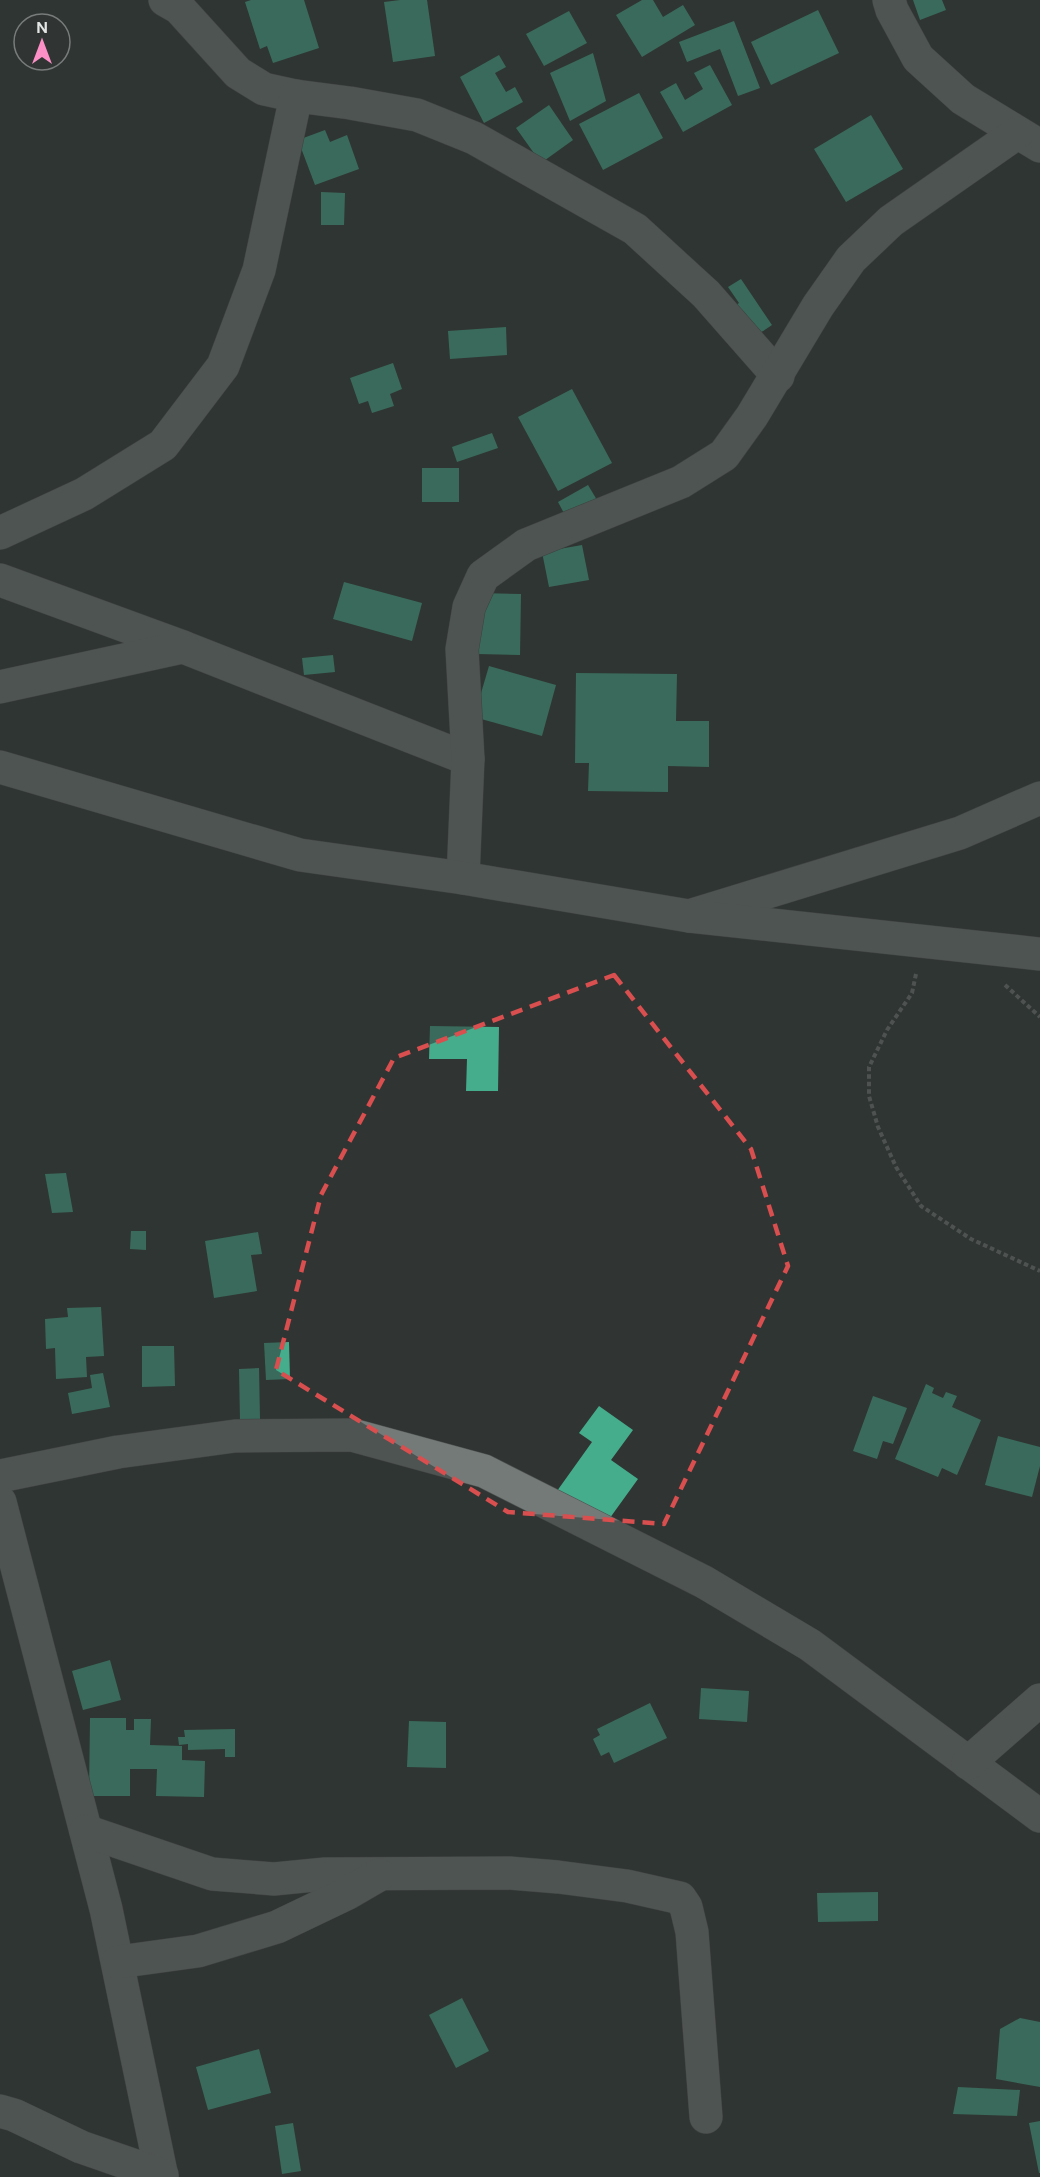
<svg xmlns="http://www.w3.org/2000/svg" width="1040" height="2177" font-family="'DM Sans',sans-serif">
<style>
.building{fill:#45ac8c}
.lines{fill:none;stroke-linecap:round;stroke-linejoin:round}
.minor-casing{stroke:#4d5150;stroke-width:34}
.tertiary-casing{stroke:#4d5150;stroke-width:34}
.path{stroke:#747977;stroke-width:4;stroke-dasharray:4.5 3;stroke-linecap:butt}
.minor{stroke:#747a78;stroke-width:33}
.tertiary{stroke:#747a78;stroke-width:33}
.marked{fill:none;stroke:#d94e4e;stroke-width:4.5;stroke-dasharray:12 8;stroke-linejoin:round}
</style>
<rect width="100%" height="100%" fill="#303533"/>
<g class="building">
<path d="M251 0H304L319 48 273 63 267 46 260 49 245 2Z"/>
<path d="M400 0H427L435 56 393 62 384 2Z"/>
<path d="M642 0H653L663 17 683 5 695 25 642 57 616 15Z"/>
<path d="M913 0H942L946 10 920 20Z"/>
<path d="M818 10 839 53 771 85 751 42Z"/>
<path d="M569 11 587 43 544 66 526 34Z"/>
<path d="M734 21 760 88 738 96 720 49 687 62 679 42Z"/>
<path d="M593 53 606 101 570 121 550 73Z"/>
<path d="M499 55 506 67 495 73 506 92 515 87 523 102 484 123 460 77Z"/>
<path d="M710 65 732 105 683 132 660 92 676 83 685 100 703 89 694 73Z"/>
<path d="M639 93 663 138 603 170 579 124Z"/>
<path d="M549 105 573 140 541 163 516 128Z"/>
<path d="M871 115 903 169 846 202 814 149Z"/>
<path d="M325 130 330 142 347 135 359 169 315 185 298 140Z"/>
<path d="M321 192 345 193 344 225H321Z"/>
<path d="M741 279 772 325 754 337 733 307 739 303 728 287Z"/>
<path d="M506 327 507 355 450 359 448 331Z"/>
<path d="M393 363 402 389 390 394 394 406 372 413 368 401 359 404 350 378Z"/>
<path d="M572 389 612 463 558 491 518 417Z"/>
<path d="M492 433 498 448 457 462 452 447Z"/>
<rect x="422" y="468" width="37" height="34"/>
<path d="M588 485 597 500 566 517 558 502Z"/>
<path d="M582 545 589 580 549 587 542 552Z"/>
<path d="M344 582 422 603 412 641 333 619Z"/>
<path d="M477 593 521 594 520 655 477 654Z"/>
<path d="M333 655 335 672 304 675 302 658Z"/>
<path d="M489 666 556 685 542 736 474 717Z"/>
<path d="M576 673 677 674 676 721H709V767L668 766V792L588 791 589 763H575Z"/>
<path d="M430 1026 499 1027 498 1091H466L467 1059H429Z"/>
<path d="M66 1173 73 1212 52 1213 45 1174Z"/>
<path d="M131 1231H146V1250L130 1249Z"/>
<path d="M258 1232 262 1254 251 1255 257 1291 214 1298 205 1241Z"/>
<path d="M101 1307 104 1356 86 1357 87 1377 56 1379 55 1348 46 1349 45 1319 68 1317 67 1308Z"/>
<path d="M289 1342 290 1379 266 1380 264 1343Z"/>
<path d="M142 1346H174L175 1386 142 1387Z"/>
<path d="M259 1368 260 1419 240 1420 239 1369Z"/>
<path d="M103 1373 110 1407 72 1414 68 1393 92 1388 90 1375Z"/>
<path d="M926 1384 934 1388 932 1393 943 1398 946 1392 957 1396 952 1407 981 1420 957 1475 942 1468 938 1477 895 1459Z"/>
<path d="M873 1396 907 1408 893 1444 883 1441 877 1459 853 1451Z"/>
<path d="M599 1406 633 1430 611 1460 638 1479 607 1522 557 1491 592 1442 579 1433Z"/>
<path d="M998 1436 1040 1447V1466L1032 1497 985 1485Z"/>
<path d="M110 1660 121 1700 83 1710 72 1671Z"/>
<path d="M701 1688 749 1691 747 1722 699 1719Z"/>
<path d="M650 1703 667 1738 614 1763 609 1752 601 1756 593 1739 600 1735 597 1729Z"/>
<path d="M90 1718H126V1730H134V1719H151L150 1745 182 1746V1760L205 1761 204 1797 156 1796 157 1769H130V1796H89Z"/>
<path d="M409 1721 446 1722V1768L407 1767Z"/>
<path d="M235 1729V1757H225V1749L188 1750V1744L179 1745 178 1737H185L184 1730Z"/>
<path d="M878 1892V1921L818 1922 817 1893Z"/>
<path d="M462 1998 489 2051 456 2068 429 2015Z"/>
<path d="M1020 2018 1040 2022V2087L996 2079 1000 2029Z"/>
<path d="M259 2049 271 2093 208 2110 196 2067Z"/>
<path d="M958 2087 1020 2090 1017 2116 953 2114Z"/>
<path d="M1040 2121V2173H1039L1029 2123Z"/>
<path d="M293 2123 301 2171 282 2174 275 2126Z"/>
</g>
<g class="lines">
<defs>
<g id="minor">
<path d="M165 0 179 8 238 73 264 89 296 96 350 103 417 115 474 138 635 229 706 294 778 376"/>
<path d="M889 0 892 10 918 58 963 99 1040 146"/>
<path d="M0 533 84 494 163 445 223 366 259 270 296 96"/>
<path d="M0 580 183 647 468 759"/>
<path d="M0 687 183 647"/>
<path d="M463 878 468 759 462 649 469 607 483 576 526 545 681 482 724 455 752 416 818 306 851 259 891 221 1017 133"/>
<path d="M689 916 960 833 1040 798"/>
<path d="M0 1476 118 1452 235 1436 352 1435 484 1471 704 1582 810 1645 1040 1816"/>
<path d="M0 1502 106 1909 162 2177"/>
<path d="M968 1763 1040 1700"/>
<path d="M86 1831 212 1874 274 1879 325 1874 509 1873 558 1877 627 1886 680 1898 686 1907 692 1932 706 2117"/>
<path d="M118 1962 198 1951 277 1927 348 1893 379 1875"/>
<path d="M0 2111 14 2115 81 2147 162 2175"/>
</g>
<path id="tertiary" d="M0 767 300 855 463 878 689 916 1040 954"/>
</defs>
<use href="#minor" class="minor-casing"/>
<use href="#tertiary" class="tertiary-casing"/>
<g class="path">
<path d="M916 974 912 993 887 1030 869 1067V1096L878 1127 896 1167 921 1206 971 1239 1040 1271"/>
<path d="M1005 985 1040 1017"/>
</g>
<use href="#minor" class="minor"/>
<use href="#tertiary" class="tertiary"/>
</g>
<path d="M0 0H1040V2177H0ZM614 975 751 1149 788 1266 664 1524 508 1512 276 1370 321 1195 394 1058Z" fill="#303533" fill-opacity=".55" fill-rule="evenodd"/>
<path class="marked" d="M614 975 751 1149 788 1266 664 1524 508 1512 276 1370 321 1195 394 1058Z"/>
<g transform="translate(42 42)"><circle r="28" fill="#303533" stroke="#787c7a" stroke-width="1.5"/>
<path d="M0-4.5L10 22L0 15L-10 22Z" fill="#fb8fc6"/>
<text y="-9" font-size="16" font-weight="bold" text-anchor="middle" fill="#e3e6e5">N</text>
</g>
</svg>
